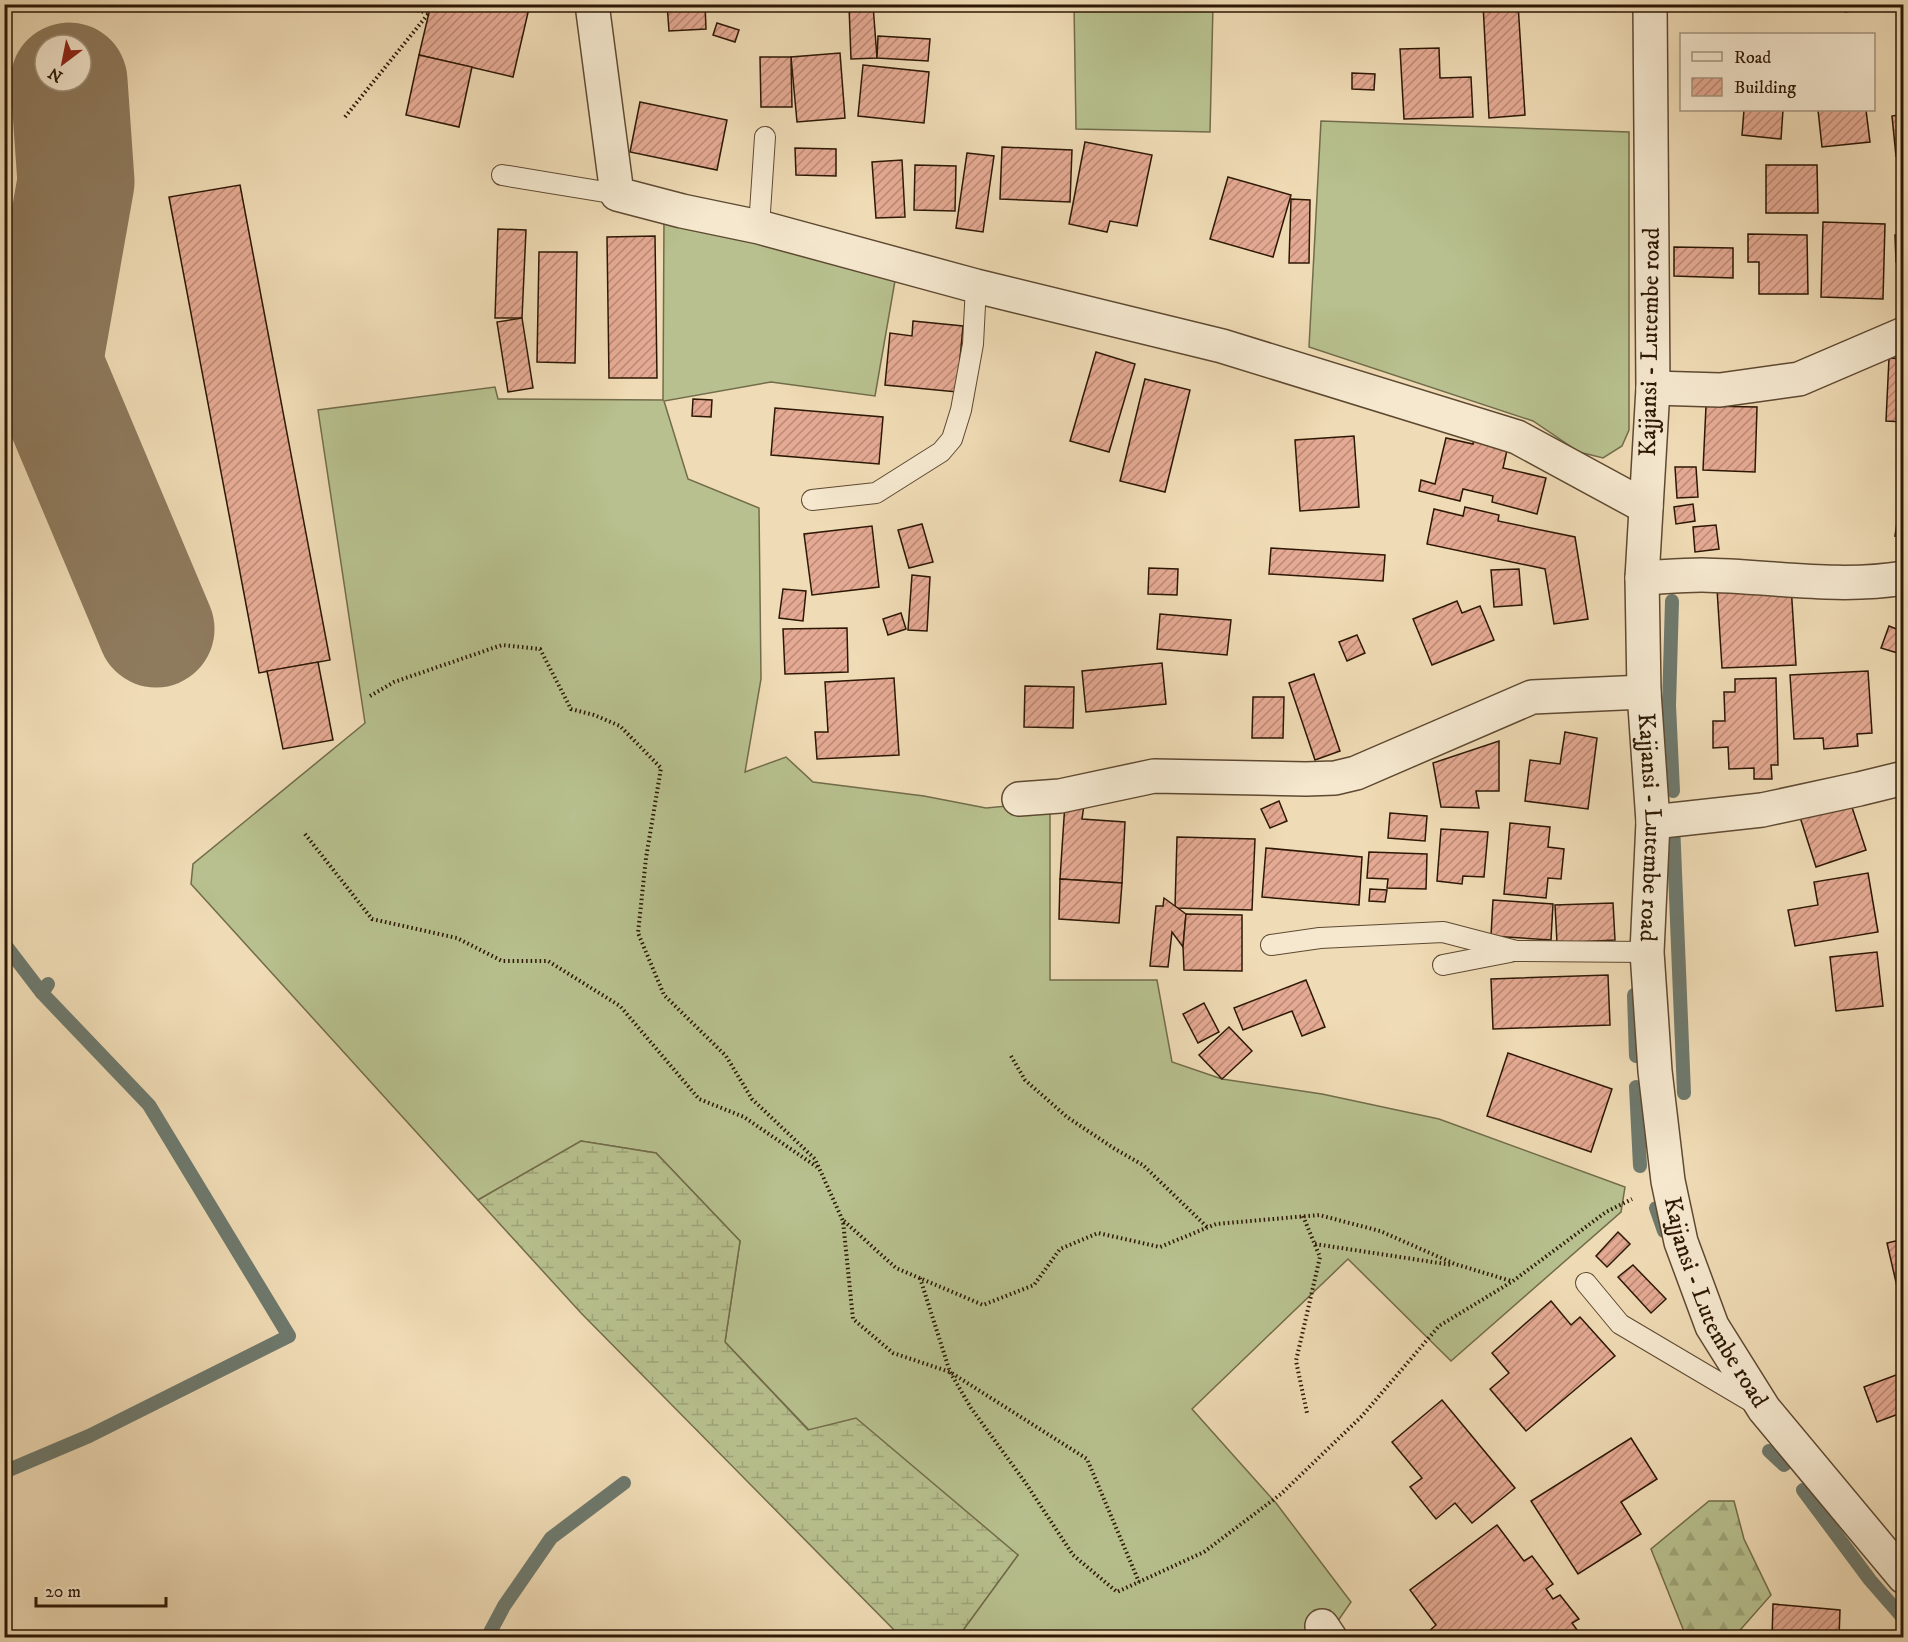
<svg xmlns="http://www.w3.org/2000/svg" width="1908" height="1642" font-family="'IM FELL DW Pica',serif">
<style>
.grass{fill:#b7c08e;stroke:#726c4a;stroke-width:1.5}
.forest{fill:url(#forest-firs);stroke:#726c4a;stroke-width:1.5}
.wetland{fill:url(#wetland-marsh);stroke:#726c4a;stroke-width:1.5}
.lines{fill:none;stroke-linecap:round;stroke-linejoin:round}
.stream{stroke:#6e796d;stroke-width:14}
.taxiway{stroke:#8e7a5d;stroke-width:117}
.building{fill:url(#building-hatch);stroke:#2d1805;stroke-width:1.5}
.service-casing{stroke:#5e4931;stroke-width:22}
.minor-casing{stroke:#5e4931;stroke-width:36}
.tertiary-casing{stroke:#5e4931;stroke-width:36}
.path{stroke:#2d1805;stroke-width:4;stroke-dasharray:1.5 3;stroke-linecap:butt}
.service{stroke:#f5e8cf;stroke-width:20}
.minor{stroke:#f5e8cf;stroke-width:33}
.tertiary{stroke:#f5e8cf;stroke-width:33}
.labels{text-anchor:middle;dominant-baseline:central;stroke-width:4.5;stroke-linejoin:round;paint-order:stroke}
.street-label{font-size:24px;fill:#2d1805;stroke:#f5e8cf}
</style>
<defs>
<pattern id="forest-firs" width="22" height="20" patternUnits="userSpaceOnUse" patternTransform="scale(1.5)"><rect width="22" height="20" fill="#b7c08e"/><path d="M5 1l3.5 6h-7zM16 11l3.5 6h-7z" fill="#9ea479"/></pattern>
<pattern id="wetland-marsh" width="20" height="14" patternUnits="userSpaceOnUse" patternTransform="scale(1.5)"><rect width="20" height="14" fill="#b7c08e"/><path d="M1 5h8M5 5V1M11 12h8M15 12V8" fill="none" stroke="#9ea479"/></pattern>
<pattern id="building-hatch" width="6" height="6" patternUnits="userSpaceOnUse" patternTransform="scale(1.5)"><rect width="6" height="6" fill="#e5aa93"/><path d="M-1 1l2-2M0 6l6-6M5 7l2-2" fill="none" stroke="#ba8976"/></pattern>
</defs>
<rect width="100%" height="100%" fill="#efdbb5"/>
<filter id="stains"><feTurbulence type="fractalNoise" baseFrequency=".00333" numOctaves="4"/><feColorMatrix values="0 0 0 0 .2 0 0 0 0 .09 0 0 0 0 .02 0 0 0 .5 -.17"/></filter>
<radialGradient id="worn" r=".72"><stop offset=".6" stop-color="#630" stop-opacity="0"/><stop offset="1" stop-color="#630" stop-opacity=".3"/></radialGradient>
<g class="grass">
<path d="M1074 5H1213L1210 132 1076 129Z"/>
<path d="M1321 121 1629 132V430L1622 446 1603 458 1579 452 1533 421 1309 347Z"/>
<path d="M664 216 896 275 875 396 771 382 664 401 688 479 759 508 761 679 745 772 786 757 813 782 924 796 986 808 1050 802V980H1157L1172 1062 1222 1079 1322 1094 1439 1119 1625 1187 1621 1212 1451 1361 1348 1259 1192 1409 1276 1503 1351 1602 1333 1628 1316 1638 958 1637 1018 1555 809 1430 725 1342 740 1241 656 1153 581 1141 478 1200 191 884 193 864 365 723 318 410 495 387 498 399 663 400Z"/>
</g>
<path class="forest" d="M1709 1501H1734L1744 1539 1771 1595 1734 1637H1693L1685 1634 1651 1549Z"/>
<path class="wetland" d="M581 1141 656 1153 740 1241 725 1342 808 1430 856 1418 1018 1555 958 1637H901L581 1313 478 1200Z"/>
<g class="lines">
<g class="stream">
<path d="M1672 601 1669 705 1673 791"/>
<path d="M1673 823 1684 1093"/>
<path d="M4 946H6L42 993 48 984"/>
<path d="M1634 995 1636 1056"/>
<path d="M1636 1087 1640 1166"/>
<path d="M1656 1208 1664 1231"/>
<path d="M1769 1451 1784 1465"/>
<path d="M4 1472 89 1436 289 1336 149 1105 42 993"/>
<path d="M1803 1490 1870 1580 1904 1619"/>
<path d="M487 1638 504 1606 551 1538 624 1483"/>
</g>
<g class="taxiway">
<path d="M44 363 156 629"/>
<path d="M4 366 44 363 76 182 69 81"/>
</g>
</g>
<g class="building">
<path d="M431 4H530L513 77 419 55Z"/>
<path d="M667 4H705L706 29 669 31Z"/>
<path d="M890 4H939V11L890 9Z"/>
<path d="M1483 4H1518L1525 115 1489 118Z"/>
<path d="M1741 4H1775L1742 11Z"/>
<path d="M1844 4H1875V8L1845 12Z"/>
<path d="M873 5 877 58 851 59 849 6Z"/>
<path d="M717 23 739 30 735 42 713 35Z"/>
<path d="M878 36 930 39 928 61 877 58Z"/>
<path d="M1439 48 1440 78 1471 77 1473 117 1404 119 1400 49Z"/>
<path d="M840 53 845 118 797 122 791 57Z"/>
<path d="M419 55 472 67 459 127 406 115Z"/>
<path d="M760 57H791L792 107H761Z"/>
<path d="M863 65 929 72 924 123 858 116Z"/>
<path d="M1352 73 1375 74 1374 90 1352 89Z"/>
<path d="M640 102 727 120 717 170 630 152Z"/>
<path d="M1744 110H1783L1781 139 1742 135Z"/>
<path d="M1818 110H1866L1870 142 1822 147Z"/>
<path d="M1904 114V156H1896L1892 116Z"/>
<path d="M1085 142 1152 155 1137 226 1110 221 1107 232 1069 224Z"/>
<path d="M1002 147 1072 150 1070 202 1000 199Z"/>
<path d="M795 148 836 149V176L796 175Z"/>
<path d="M967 153 994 156 983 232 956 228Z"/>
<path d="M902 160 905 217 876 218 872 162Z"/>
<path d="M915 165 956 166 955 211 914 210Z"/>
<path d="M1766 165H1817L1818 213H1766Z"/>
<path d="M1228 177 1291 195 1273 257 1210 239Z"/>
<path d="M240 185 330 660 259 673 169 197Z"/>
<path d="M1291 199 1310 200 1309 263H1289Z"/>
<path d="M1899 199H1904V223H1901Z"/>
<path d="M1823 222 1885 224 1883 299 1821 297Z"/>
<path d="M498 229 526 230 522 318H495Z"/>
<path d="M1748 234 1807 235 1808 294H1759V262H1748Z"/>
<path d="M1895 235H1904V262H1896Z"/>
<path d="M655 236 657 378H609L607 237Z"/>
<path d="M1674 247 1733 248V278L1674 276Z"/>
<path d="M539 252H577L575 363 537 362Z"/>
<path d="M522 318 533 388 508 392 497 322Z"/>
<path d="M913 321 963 326 957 392 885 385 890 333 912 336Z"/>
<path d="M1096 352 1135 364 1109 452 1070 441Z"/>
<path d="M1889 358 1904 359V422L1886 421Z"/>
<path d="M1145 379 1190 390 1165 492 1120 481Z"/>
<path d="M693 399 712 400 711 417 692 416Z"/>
<path d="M1706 406 1757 407 1755 472 1703 470Z"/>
<path d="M775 408 883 417 879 464 771 455Z"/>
<path d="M1354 436 1359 507 1300 511 1295 440Z"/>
<path d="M1474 437 1508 446 1503 468 1546 478 1537 514 1492 502 1493 496 1463 489 1460 501 1419 491 1421 480 1435 484 1446 438 1473 444Z"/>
<path d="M1675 467H1696L1698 497 1677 498Z"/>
<path d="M1904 475V537L1895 536Z"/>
<path d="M1693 504 1695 521 1676 524 1674 507Z"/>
<path d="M1465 507 1499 515 1498 521 1575 537 1588 619 1554 624 1545 569 1427 544 1434 509 1463 516Z"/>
<path d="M922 524 933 562 909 568 898 530Z"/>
<path d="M1716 525 1719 549 1695 552 1693 527Z"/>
<path d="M872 526 879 587 812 595 804 534Z"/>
<path d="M1271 548 1385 555 1383 581 1269 574Z"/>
<path d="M1149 568 1178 569 1177 595 1148 594Z"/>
<path d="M1519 569 1522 605 1494 607 1491 570Z"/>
<path d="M912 575 930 577 927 631 908 630Z"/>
<path d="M1791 585 1796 665 1722 668 1717 589Z"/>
<path d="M783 589 806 591 803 621 779 618Z"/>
<path d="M1457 601 1462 613 1480 606 1494 640 1432 665 1413 619Z"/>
<path d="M901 613 906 629 888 635 883 619Z"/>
<path d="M1160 614 1231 620 1227 655 1157 649Z"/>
<path d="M1889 626 1904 632V655L1881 648Z"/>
<path d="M847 628 848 672 785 674 783 629Z"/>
<path d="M1357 635 1365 653 1347 661 1339 642Z"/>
<path d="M318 662 333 740 283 749 267 671Z"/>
<path d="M1162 663 1166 704 1086 712 1082 671Z"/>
<path d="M1868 671 1872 733 1857 734 1858 746 1824 749 1823 738 1794 739 1790 675Z"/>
<path d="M1314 674 1340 751 1315 760 1289 683Z"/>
<path d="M894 678 899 755 817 759 815 732H828L825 682Z"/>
<path d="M1776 678 1778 765H1771L1772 779H1754V768L1729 769 1728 747 1713 748V721H1725L1724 692H1735V679Z"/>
<path d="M1025 686 1074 687 1073 728 1024 727Z"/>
<path d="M1253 697H1284L1283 738H1252Z"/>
<path d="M1565 732 1597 738 1588 809 1525 801 1530 760 1560 764Z"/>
<path d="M1499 741V791H1476L1479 808 1441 807 1433 763Z"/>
<path d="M1849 798 1866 850 1816 867 1799 814Z"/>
<path d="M1279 801 1287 821 1270 828 1261 809Z"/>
<path d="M1065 803 1084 805 1082 819 1125 822 1122 883 1060 879Z"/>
<path d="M1390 813 1427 816 1425 841 1388 838Z"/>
<path d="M1510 823 1550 827 1548 847 1564 849 1561 879 1548 878 1546 898 1504 894Z"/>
<path d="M1441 829 1488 832 1484 877 1463 876 1462 884 1437 881Z"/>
<path d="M1177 837 1255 839 1252 910 1175 908Z"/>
<path d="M1266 848 1362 857 1359 905 1262 897Z"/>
<path d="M1369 852 1427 854 1426 889 1387 888 1388 879 1367 878Z"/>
<path d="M1868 873 1878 932 1795 946 1788 910 1818 905 1814 882Z"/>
<path d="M1060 879 1122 883 1119 923 1059 919Z"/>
<path d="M1370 889 1387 890 1385 902 1369 901Z"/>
<path d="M1164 898 1186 914 1183 947 1172 932 1168 967 1150 966 1156 906H1163Z"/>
<path d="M1493 900 1553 904 1551 940 1491 936Z"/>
<path d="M1613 903 1615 940 1557 943 1555 905Z"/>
<path d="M1186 914 1242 915V971L1184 970 1183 947Z"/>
<path d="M1877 952 1883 1006 1836 1011 1830 957Z"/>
<path d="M1608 975 1610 1025 1493 1029 1491 979Z"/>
<path d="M1306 980 1325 1027 1302 1036 1292 1011 1243 1030 1234 1008Z"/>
<path d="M1904 986V1012L1902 1013 1898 987Z"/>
<path d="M1204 1003 1219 1032 1198 1043 1183 1014Z"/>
<path d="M1229 1027 1252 1051 1222 1079 1199 1055Z"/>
<path d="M1508 1053 1612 1089 1591 1152 1487 1116Z"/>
<path d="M1618 1232 1630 1244 1607 1267 1596 1256Z"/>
<path d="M1904 1239V1290L1898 1291 1887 1243Z"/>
<path d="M1633 1265 1666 1299 1651 1313 1618 1277Z"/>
<path d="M1551 1301 1571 1325 1580 1317 1615 1356 1526 1431 1490 1389 1509 1373 1492 1353Z"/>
<path d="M1904 1372V1412L1877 1422 1864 1387Z"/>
<path d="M1442 1400 1515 1488 1472 1523 1455 1503 1436 1519 1410 1487 1422 1478 1392 1442Z"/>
<path d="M1631 1438 1657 1479 1621 1502 1641 1534 1578 1574 1531 1501Z"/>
<path d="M1497 1525 1524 1561 1532 1556 1553 1584 1546 1589 1553 1599 1560 1595 1579 1619 1572 1623 1583 1638H1430L1427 1633 1436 1625 1410 1590Z"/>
<path d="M1773 1604 1840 1610 1839 1638H1772Z"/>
</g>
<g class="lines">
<defs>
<g id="service">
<path d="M502 175 617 194"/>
<path d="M759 227 765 137"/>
<path d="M812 500 876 493 941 452 952 439 961 410 973 344 976 286"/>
<path d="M1271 945 1320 938 1443 932 1516 951 1647 952"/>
<path d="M1443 965 1510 952"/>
<path d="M1586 1283 1620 1324 1757 1405"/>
</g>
<g id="minor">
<path d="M592 4 617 194 682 211 759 227 976 286 1222 346 1517 437 1646 507"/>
<path d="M1653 388 1720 390 1799 379 1904 334"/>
<path d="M1642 578C1662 577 1682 575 1702 575 1769 576 1837 589 1904 578"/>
<path d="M1019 799 1060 796 1154 776 1306 779 1335 778 1356 773 1532 697 1644 692"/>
<path d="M1653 822 1762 810 1859 789 1904 778"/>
<path d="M1322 1626 1330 1638"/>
</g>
<g id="tertiary">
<path id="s1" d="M1650 4 1653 388 1642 578 1644 692 1653 822 1647 952 1655 1071 1668 1181 1681 1242 1712 1326 1764 1409 1904 1577"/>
</g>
</defs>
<use href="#service" class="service-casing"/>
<use href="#minor" class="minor-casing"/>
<use href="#tertiary" class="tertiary-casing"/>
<g class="path">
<path d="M345 117 429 13 410 9 404 4"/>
<path d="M370 696 394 682 502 645 540 649 571 709 594 715 620 726 661 768 646 858 638 933 664 995 726 1056 752 1099 815 1159 843 1221 853 1319 893 1353 950 1372 1087 1459 1139 1582"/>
<path d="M305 834 372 919 457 938 502 961H548L620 1006 699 1099 744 1117 817 1167"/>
<path d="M1011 1056 1025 1080 1067 1117 1115 1149 1143 1165 1207 1227"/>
<path d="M1303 1216 1320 1257 1296 1361 1307 1413"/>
<path d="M844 1221 896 1268 983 1305 1034 1285 1060 1249 1098 1233 1160 1247 1216 1224 1319 1215 1380 1231 1455 1264 1511 1281"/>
<path d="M1315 1244 1452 1265"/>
<path d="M920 1278 950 1372 971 1408 1025 1482 1073 1555 1117 1592 1204 1552 1281 1494 1362 1416 1439 1326 1513 1281 1606 1212 1632 1199"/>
</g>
<use href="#service" class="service"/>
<use href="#minor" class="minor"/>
<use href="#tertiary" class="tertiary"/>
</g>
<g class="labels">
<g class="street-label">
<text transform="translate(1650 342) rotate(-89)">Kajjansi - Lutembe road</text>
<text stroke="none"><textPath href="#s1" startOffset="824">Kajjansi - Lutembe road</textPath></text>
<text stroke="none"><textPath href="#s1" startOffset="1310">Kajjansi - Lutembe road</textPath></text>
</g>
</g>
<rect width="1908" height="1642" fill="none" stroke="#efdbb5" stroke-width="24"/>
<rect x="6" y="6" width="1896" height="1630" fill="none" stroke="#2d1805" stroke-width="3"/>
<rect x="12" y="12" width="1884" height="1618" fill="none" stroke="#2d1805" stroke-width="1.5"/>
<rect x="1680" y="33" width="195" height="78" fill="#f5e8cf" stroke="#a5957e" stroke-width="1.5"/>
<rect x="1692" y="52" width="30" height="9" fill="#f5e8cf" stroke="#a5957e" stroke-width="1.5"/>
<text x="1734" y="63" font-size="18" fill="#2d1805">Road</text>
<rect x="1692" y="78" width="30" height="18" fill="url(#building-hatch)" stroke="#a5957e" stroke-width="1.5"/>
<text x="1734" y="93" font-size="18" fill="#2d1805">Building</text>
<g transform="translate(63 63) rotate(212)"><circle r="28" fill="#f5e8cf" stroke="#a5957e" stroke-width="1.5"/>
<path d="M0-4.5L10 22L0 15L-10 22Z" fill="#8f2418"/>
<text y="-9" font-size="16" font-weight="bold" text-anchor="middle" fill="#2d1805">N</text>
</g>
<path d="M36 1597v9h130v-9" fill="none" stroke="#2d1805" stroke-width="3"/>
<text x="45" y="1597" font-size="18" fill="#2d1805" stroke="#f5e8cf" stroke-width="4.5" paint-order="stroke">20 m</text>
<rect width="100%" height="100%" filter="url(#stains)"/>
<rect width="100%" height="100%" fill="url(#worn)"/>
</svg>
